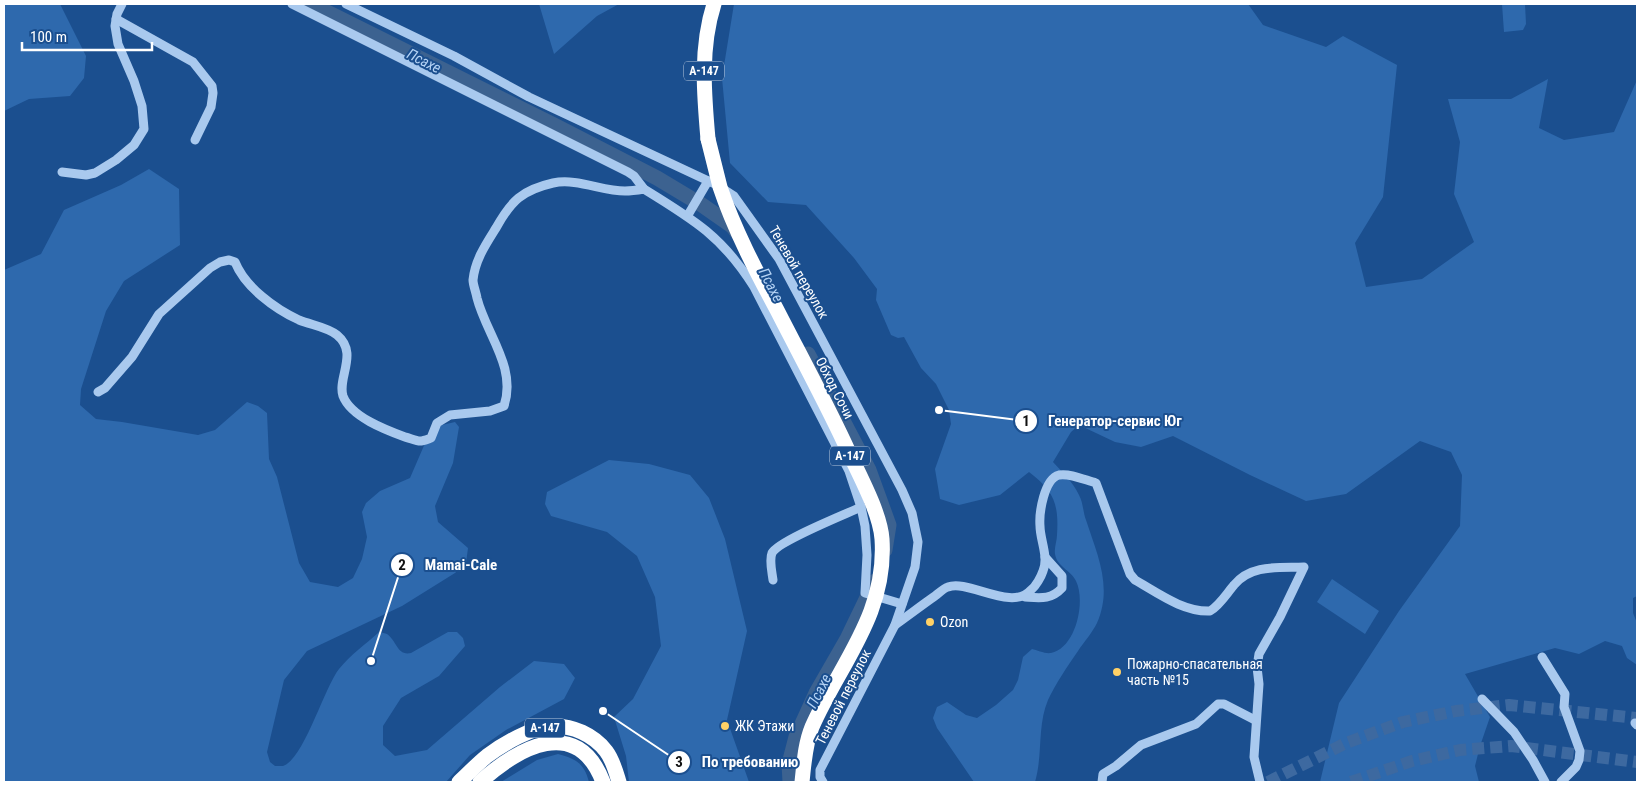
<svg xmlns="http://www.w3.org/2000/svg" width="1641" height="786" font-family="'Roboto Condensed',sans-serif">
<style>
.green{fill:#2e69ad}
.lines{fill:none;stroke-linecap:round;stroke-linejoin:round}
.river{stroke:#3c6290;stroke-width:15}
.major-tunnel{stroke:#3d69a0;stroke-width:12;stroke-dasharray:12 6;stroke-linecap:butt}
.minor{stroke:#a9c9ee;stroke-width:9}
.highway{stroke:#fff;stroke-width:15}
.highway-bridge{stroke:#fff;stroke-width:15}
.poi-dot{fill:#ffd166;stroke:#1b4f8f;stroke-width:2}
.labels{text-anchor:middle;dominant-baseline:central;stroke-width:4;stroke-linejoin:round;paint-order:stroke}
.shield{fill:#1b4f8f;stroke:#bbcadd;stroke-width:1}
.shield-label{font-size:12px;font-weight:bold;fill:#fff}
.street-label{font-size:14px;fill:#fff;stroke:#1b4f8f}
.poi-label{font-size:14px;fill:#fff;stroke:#1b4f8f;text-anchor:start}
.water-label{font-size:15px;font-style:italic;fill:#b5d3f5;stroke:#1b4f8f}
.leader{fill:none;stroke:#fff;stroke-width:2}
.callout-dot{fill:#fff;stroke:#1b4f8f;stroke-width:2}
.mark-label{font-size:15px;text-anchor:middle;font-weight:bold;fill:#111}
.callout-label{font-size:15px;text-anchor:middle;font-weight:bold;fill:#fff;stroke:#1b4f8f;stroke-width:4;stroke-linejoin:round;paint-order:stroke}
</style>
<rect width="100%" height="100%" fill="#1b4f8f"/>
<g class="green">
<path d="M4 4H60L86 56 84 78 70 96 29 99 4 111Z"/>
<path d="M539 4H619L597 16 554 54Z"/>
<path d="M734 4H1248L1263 25 1326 47 1343 36 1397 65 1383 197 1355 243 1366 287 1422 279 1474 242 1454 194 1460 142 1448 99H1511L1548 79 1539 128 1564 140 1614 132 1637 80V596L1633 598V613L1637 623V665L1627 658 1622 646 1605 641 1579 654 1555 648 1465 674 1490 717 1480 746 1475 766 1479 782H1320L1339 703 1399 611 1460 526 1462 475 1451 452 1420 441 1346 494 1306 501 1250 475 1173 436 1141 447 1115 442 1079 425 1071 432 1053 462C1062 472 1073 482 1079 495 1083 502 1083 512 1086 520 1097 554 1113 587 1097 623 1092 633 1084 642 1078 651 1067 667 1056 683 1048 700 1037 726 1043 755 1035 782H974L937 728 933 718 937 707 947 702 966 715 977 718 996 705 1013 690 1018 680 1023 657 1032 649C1037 650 1045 654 1051 653 1076 648 1086 601 1076 581 1071 570 1057 567 1055 554 1054 548 1057 541 1057 535 1059 504 1054 491 1029 472L1000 495 959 505 940 499 935 469 951 424 949 410 936 384 921 368 904 337 898 338 891 335 876 300 877 289 854 258 806 205 768 202 730 163 722 78Z"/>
<path d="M1502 4H1525L1526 24 1523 30 1504 32Z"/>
<path d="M149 169 179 189 180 245 124 281 106 311 81 389 80 405 96 419 122 422 198 435 215 430 247 402 258 406 267 413 269 459 277 477 299 563 310 582 338 587 353 578 362 559 367 537 362 512 366 503 380 491 410 478 429 434 442 425 455 422 459 427 453 463 435 506 438 522 468 548 466 563 455 573 402 606 307 651 284 680 267 752 270 762 275 766C278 766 280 766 283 766 304 759 324 688 339 669 350 655 366 644 379 632 382 633 385 633 387 634 397 641 397 656 411 653L448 632H457L463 638 465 646 439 676 401 698 383 726V745L395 756 427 750 500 687 534 661 564 664 575 678 564 699 506 730 470 755 446 782H4V270L41 254 64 210 121 185Z"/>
<path d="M609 460 649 464 690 475 709 498 725 539 747 631 727 720 749 782H629L626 756 614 717 633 699 661 646 655 597 637 556 607 532 551 516 545 504 547 492Z"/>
<path d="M1332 579 1379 611 1365 634 1317 602Z"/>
<path d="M558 754C576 759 584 763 589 782H501L537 760Z"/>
</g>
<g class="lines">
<g class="river">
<path d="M311 4 554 125 657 178 702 205 732 226 739 235"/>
<path d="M808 354 869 470 889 525 885 550"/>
<path d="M790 782 789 764 796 737 816 693 847 639 875 581"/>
</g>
<g class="major-tunnel">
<path d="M1268 782 1346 743 1403 722 1456 711 1509 705 1637 718"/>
<path d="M1351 782 1412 761 1460 750 1511 746 1637 762"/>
</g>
<g class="minor">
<path d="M292 4 628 172 634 176 644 189"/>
<path d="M346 4 454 56 529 97 717 185 734 196 779 259 902 490 912 513 918 542 915 567 895 625 820 770V777L823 782"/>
<path d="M116 19 193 62 212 86 213 93 211 107 195 140"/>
<path d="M62 172 86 175 95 173 116 160 134 145 144 129 142 106 134 81 118 44 115 26 117 14 122 4"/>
<path d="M688 215 708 181"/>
<path d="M98 392 105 388 132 357 159 314 210 268 220 262 229 260 235 262C245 287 275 309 299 320 311 325 327 327 337 335 359 353 337 378 343 396 351 417 386 430 405 437 410 438 416 441 420 441 423 441 428 439 431 438L437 423 450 415 490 411 504 406C517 367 486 334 477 298 476 292 473 285 473 280 475 260 486 244 496 228 511 201 522 190 553 183 577 178 602 191 625 191 631 191 638 190 644 189 693 219 723 237 754 287L849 471 861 507 865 526 867 555 865 593 902 604"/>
<path d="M773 580C772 572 769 560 772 553 778 541 846 514 861 507"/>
<path d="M1025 597C1040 598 1051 600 1062 588V576L1045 557"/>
<path d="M895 625C909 615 922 605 935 596 939 593 944 588 948 587 968 579 1012 612 1031 590 1036 586 1041 577 1043 571 1049 557 1040 540 1040 526 1039 513 1044 479 1059 475 1070 473 1085 480 1096 483L1130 574 1135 580C1158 593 1183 612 1210 611 1220 605 1227 593 1234 585 1251 564 1279 568 1304 567L1280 617 1259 654 1257 667 1259 684 1254 757 1260 782"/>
<path d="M1542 657 1565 694 1564 707 1580 751 1579 760 1576 767 1561 782"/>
<path d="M1482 699 1514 732 1533 760 1545 782"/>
<path d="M1635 723 1637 725"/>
<path d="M1102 782 1103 774 1116 766 1141 745 1196 724 1218 704H1224L1255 720"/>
</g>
<g class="highway">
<path d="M708 139C704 94 700 48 714 4"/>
<path d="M459 782C468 774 477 764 487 756 503 744 532 727 552 726 572 725 594 735 606 751 613 760 616 772 619 782"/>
<path d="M480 782C518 748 577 714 603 782"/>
</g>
<path class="highway-bridge" d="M708 139C712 155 716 171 720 187 734 229 756 271 777 310 800 355 824 399 845 444 857 471 880 511 882 539 887 615 840 663 812 727 805 744 804 764 802 782"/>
</g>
<g class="poi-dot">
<circle cx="930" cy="622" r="5"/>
<circle cx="1117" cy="672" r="5"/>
<circle cx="725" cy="726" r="5"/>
</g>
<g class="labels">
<g class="shield">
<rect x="684" y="61.5" width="40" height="19" rx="4"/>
<rect x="830" y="446.5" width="40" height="19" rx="4"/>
<rect x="525" y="718.5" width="40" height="19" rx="4"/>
</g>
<g class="shield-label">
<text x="704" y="71">А-147</text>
<text x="850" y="456">А-147</text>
<text x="545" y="728">А-147</text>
</g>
<g class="street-label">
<text transform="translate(799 272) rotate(60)">Теневой переулок</text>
<text transform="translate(835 388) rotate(63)">Обход Сочи</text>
<text transform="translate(843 697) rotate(-63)">Теневой переулок</text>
</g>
<g class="poi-label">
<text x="940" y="622">Ozon</text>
<text x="1127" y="664">Пожарно-спасательная<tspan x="1127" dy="16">часть №15</tspan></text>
<text x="735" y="726">ЖК Этажи</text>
</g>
<g class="water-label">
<text transform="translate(424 61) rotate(27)">Псахе</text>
<text transform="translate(771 285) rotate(62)">Псахе</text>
<text transform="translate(819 691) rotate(-63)">Псахе</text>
</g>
</g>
<path class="leader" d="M939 410L1026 421M371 661L402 565M603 711L679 762"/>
<g class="callout-dot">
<circle cx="939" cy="410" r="5"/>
<circle cx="371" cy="661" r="5"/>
<circle cx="603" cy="711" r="5"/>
<circle cx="1026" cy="421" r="12"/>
<circle cx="402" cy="565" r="12"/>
<circle cx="679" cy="762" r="12"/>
</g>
<g class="mark-label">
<text x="1026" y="426">1</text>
<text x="402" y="570">2</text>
<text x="679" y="767">3</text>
</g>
<g class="callout-label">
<text x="1115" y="426">Генератор-сервис Юг</text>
<text x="461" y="570">Mamai-Cale</text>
<text x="750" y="767">По требованию</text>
</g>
<rect width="1641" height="786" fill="none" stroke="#ffffff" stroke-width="10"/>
<path d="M22 42v8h130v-8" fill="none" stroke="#ffffff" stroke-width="2.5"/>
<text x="30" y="42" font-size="15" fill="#ffffff" stroke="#1b4f8f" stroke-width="4" paint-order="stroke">100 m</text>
</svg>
